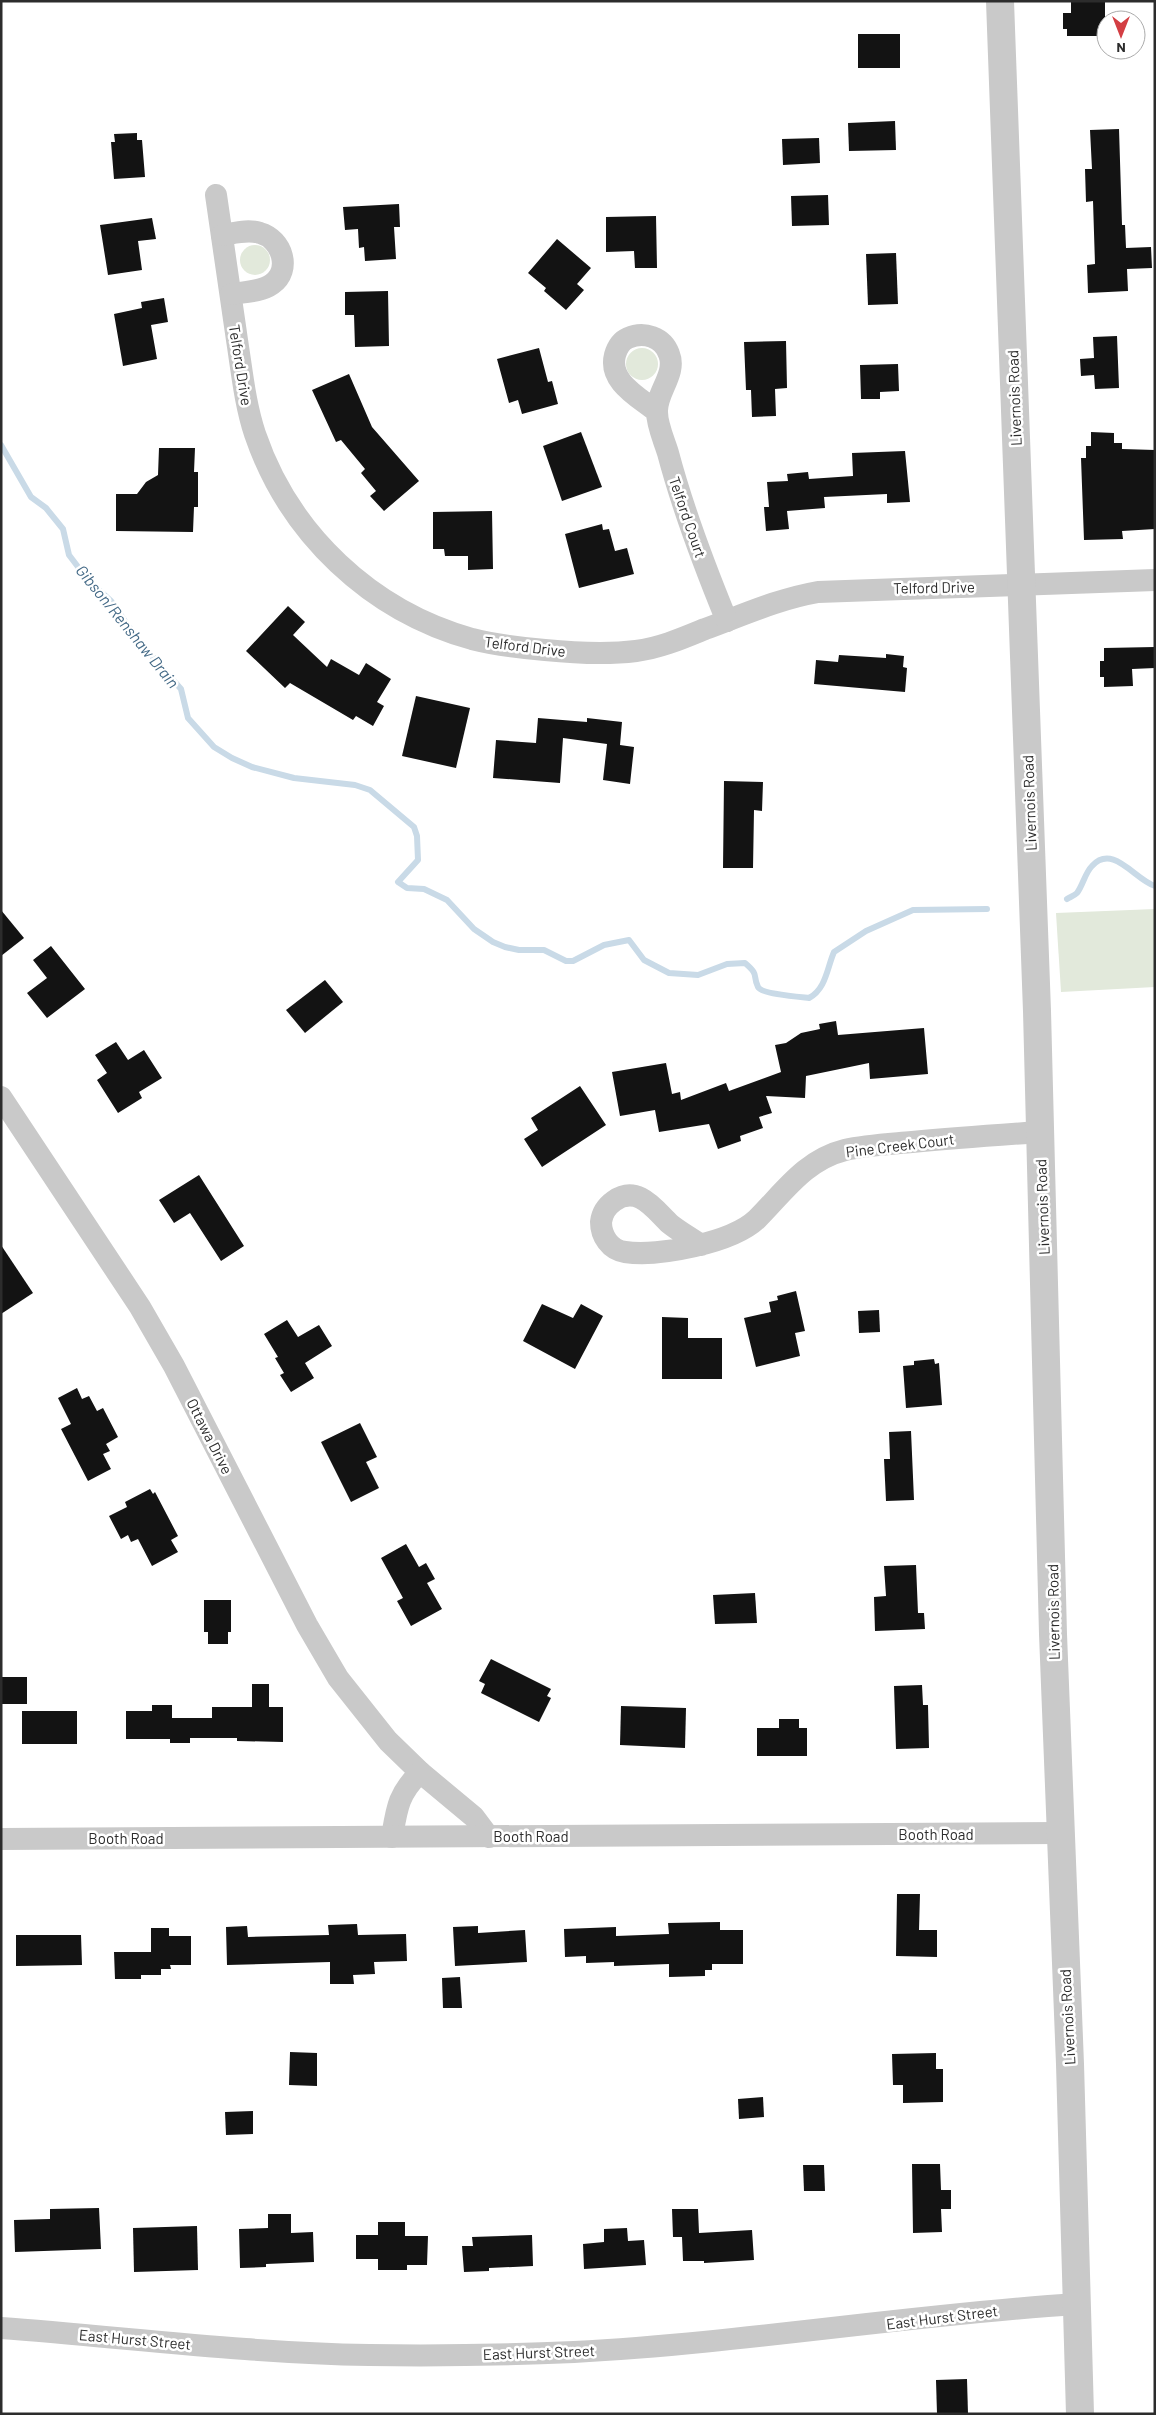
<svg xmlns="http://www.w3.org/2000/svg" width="1156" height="2415" font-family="Barlow,sans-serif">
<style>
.green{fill:#e2e9db}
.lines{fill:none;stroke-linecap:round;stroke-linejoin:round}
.stream{stroke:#c9dae7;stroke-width:6}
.building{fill:#131313}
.minor{stroke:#c9c9c9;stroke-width:22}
.tertiary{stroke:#c9c9c9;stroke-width:28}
.labels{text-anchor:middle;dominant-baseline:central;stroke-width:5;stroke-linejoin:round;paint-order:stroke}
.street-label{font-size:15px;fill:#2c2c2c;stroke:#fff}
.water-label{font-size:16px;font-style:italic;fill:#436986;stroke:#fff}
</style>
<rect width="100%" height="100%" fill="#fff"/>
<g class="green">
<circle cx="255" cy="260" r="15"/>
<circle cx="642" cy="364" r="16"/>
<path d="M1155 909V987L1061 992 1056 913Z"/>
</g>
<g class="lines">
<g class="stream">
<path d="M1 445 31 497 46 508 63 529 69 555 88 580 111 601 138 640 181 689 188 718 214 747 232 758 252 767 294 778 355 785 370 790 414 827 417 836 418 860 398 882 407 888 424 889 447 900 474 929 493 942 505 947 519 950H544L566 961H573L604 945 629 940 644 960 669 973 698 975 727 964 745 963C760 976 752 974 758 987 761 994 800 997 809 998 826 989 827 968 834 952L866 931 913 910 987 909"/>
<path d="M1067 899C1070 897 1074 896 1077 893 1083 885 1085 873 1092 866 1113 843 1135 880 1155 886"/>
</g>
</g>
<g class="building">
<path d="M1071 1H1105V36H1067V29H1063V13H1071Z"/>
<rect x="858" y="34" width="42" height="34"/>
<path d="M895 121 896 150 849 151 848 123Z"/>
<path d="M1119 129 1122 225H1125L1126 248 1151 247 1152 268 1127 269 1128 291 1088 293 1087 265 1095 264 1093 201 1086 202 1085 169H1092L1090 130Z"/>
<path d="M137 133V140H142L145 177 114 179 111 142H115L114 134Z"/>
<path d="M819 138 820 163 783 165 782 139Z"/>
<path d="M828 195 829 225 792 226 791 196Z"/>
<path d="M399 204 400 227H394L396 259 365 261 364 247 359 248 358 229 345 230 343 207Z"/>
<path d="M656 216 657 268H635L634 251 606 252V217Z"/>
<path d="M152 218 156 239 138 241 142 270 108 275 100 225Z"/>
<path d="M557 239 591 268 577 284 584 290 566 310 544 291 546 288 528 273Z"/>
<path d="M896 253 898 304 868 305 866 254Z"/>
<path d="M388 291 389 346 355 347 354 315H345V292Z"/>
<path d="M164 298 168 322 151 325 157 359 123 366 114 314 142 308 141 302Z"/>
<path d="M1117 336 1119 388 1095 389 1094 375 1081 376 1080 359 1094 358 1093 337Z"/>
<path d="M786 341 787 388 775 389 776 416 752 417 751 390H746L744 342Z"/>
<path d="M539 348 548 382 552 381 558 404 522 414 518 400 509 403 497 359Z"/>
<path d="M898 364 899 391 880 392V399H861L860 365Z"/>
<path d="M349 374 372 427 419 481 384 511 370 496 376 491 361 473 365 469 341 440 336 442 312 390Z"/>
<path d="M581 432 602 487 562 501 543 446Z"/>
<path d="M1091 432 1114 433V443H1122V449L1155 450V529L1122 531 1123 539 1084 540 1081 458H1086V446H1091Z"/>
<path d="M159 448H195L194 472H198V507H194L193 532 116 531V494H137L146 482 158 475Z"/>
<path d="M905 451 910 502 887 503V494L824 497 825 508 787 511 789 529 766 531 764 507H769L767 482 788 481 787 474 808 472 809 479 853 476 852 453Z"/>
<path d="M492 511 493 569 468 570V556H445L444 549H433V512Z"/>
<path d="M602 524 603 530 609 529 615 551 627 548 634 574 579 588 565 534Z"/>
<path d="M288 606 305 622 293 635 327 667 331 659 359 675 366 663 391 679 377 702 384 706 373 726 356 716 353 720 290 683 285 688 246 651Z"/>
<path d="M1155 647V668L1132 669 1133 686 1104 687V677H1100V661H1104V648Z"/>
<path d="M886 654 904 656 903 667 907 668 905 692 814 684 816 660 838 662 839 655 886 658Z"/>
<path d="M416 696 470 708 456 768 402 756Z"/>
<path d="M538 718 587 722V718L622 722 620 745 634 747 630 784 603 780 607 744 563 738 560 783 493 778 496 740 536 743Z"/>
<path d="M724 781 763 782 762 811 754 810 753 868H723Z"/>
<path d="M1 910 24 938 1 956Z"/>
<path d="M51 946 85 989 47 1018 27 993 47 978 33 960Z"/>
<path d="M325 980 343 1002 305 1033 286 1010Z"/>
<path d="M836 1021 838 1035 924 1028 928 1074 870 1079 869 1063 806 1076 805 1098 766 1096 772 1113 759 1117 763 1128 740 1136 741 1141 718 1149 709 1124 659 1132 655 1110 620 1116 612 1072 666 1063 672 1094 680 1092 681 1100 726 1083 729 1091 781 1072 775 1045 786 1043 801 1033 820 1029 819 1024Z"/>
<path d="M116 1042 128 1060 144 1050 162 1078 139 1092 142 1098 118 1113 97 1080 107 1073 95 1055Z"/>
<path d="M580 1086 606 1125 542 1167 524 1139 538 1130 531 1118Z"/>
<path d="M199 1175 244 1246 221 1261 190 1213 174 1223 159 1200Z"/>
<path d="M1 1245 33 1293 1 1314Z"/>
<path d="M796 1291 805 1331 795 1333 800 1356 756 1367 744 1318 771 1312 769 1302 778 1300 777 1296Z"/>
<path d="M542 1304 573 1318 581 1304 603 1316 575 1369 523 1341Z"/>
<path d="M879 1310 880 1332 859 1333 858 1311Z"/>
<path d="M662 1317 688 1318V1338H722V1379H662Z"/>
<path d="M287 1320 298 1337 319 1325 332 1346 305 1363 314 1378 291 1392 280 1375 284 1373 275 1358 278 1357 264 1334Z"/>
<path d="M934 1359 935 1364 939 1363 942 1405 906 1408 903 1366 914 1365V1361Z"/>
<path d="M77 1388 82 1399 89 1396 97 1411 103 1408 118 1437 106 1444 110 1451 103 1454 111 1469 88 1481 61 1429 71 1424 58 1398Z"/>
<path d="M360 1423 377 1457 366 1462 379 1488 351 1502 321 1442Z"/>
<path d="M911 1431 914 1500 886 1501 884 1459H890L889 1432Z"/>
<path d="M150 1489 153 1494 155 1492 178 1536 171 1540 178 1552 152 1566 138 1539 131 1542 128 1535 121 1539 109 1516 127 1507 125 1502Z"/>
<path d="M406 1544 419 1567 426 1563 435 1579 427 1583 442 1609 411 1626 397 1601 403 1598 381 1558Z"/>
<path d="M916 1565 918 1613H924L925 1629 875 1631 874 1597 886 1596 884 1566Z"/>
<path d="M755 1593 757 1623 715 1624 713 1595Z"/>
<path d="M204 1600H231V1632H228V1644H208V1632H204Z"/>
<path d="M491 1659 551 1689 547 1696 551 1698 539 1722 481 1693 485 1684 479 1681Z"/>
<rect x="2" y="1677" width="25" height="27"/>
<path d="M252 1684H269V1707H283V1742L237 1741V1738H190V1743H170V1739H126V1711H152V1705H172V1718H212V1707H252Z"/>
<path d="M922 1685 923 1705H928L929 1748 896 1749 894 1686Z"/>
<path d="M621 1706 686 1708 685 1748 620 1745Z"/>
<rect x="22" y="1711" width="55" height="33"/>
<path d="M779 1719H799V1728H807V1756H757V1728H779Z"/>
<path d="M897 1894H920L919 1930H937V1957L896 1956Z"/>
<path d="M720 1922V1930H743V1964H712V1970H705V1976L669 1977V1964L614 1966V1962L586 1963V1956L565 1957 564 1929 616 1927V1936L669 1934 668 1923Z"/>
<path d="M357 1924 358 1935 406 1934 407 1961 374 1962 375 1974 353 1975 354 1984H330V1962L227 1965 226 1927 247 1926 248 1937 329 1935 328 1925Z"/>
<path d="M478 1926V1933L525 1930 527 1962 455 1966 453 1927Z"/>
<path d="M151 1928H169V1936H191V1965H170L171 1969H161V1975H141V1979H115L114 1952H151Z"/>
<path d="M16 1935H81L82 1965 16 1966Z"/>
<path d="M460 1977 462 2008H443L442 1978Z"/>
<path d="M290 2052 317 2053V2086L289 2085Z"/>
<path d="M936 2053V2069H943V2102L903 2103V2085H893L892 2054Z"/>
<path d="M763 2097 764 2117 739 2119 738 2099Z"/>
<path d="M253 2111V2134L226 2135 225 2112Z"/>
<path d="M912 2164H940L941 2190H951V2209H941L942 2232 913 2233Z"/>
<path d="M803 2165H824L825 2191H804Z"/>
<path d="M99 2208 101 2249 15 2252 14 2220 50 2219V2209Z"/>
<path d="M672 2209H698L699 2233 752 2230 754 2260 704 2263V2261H683L682 2237H673Z"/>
<path d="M268 2214H291V2233L313 2232 314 2262 266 2264V2267L240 2268 239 2229 268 2228Z"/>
<path d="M378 2222H405V2236H428L427 2265H407V2270H378V2259H356V2235H378Z"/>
<path d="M197 2226 198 2270 134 2272 133 2228Z"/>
<path d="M627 2228 628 2241 644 2240 646 2265 584 2269 583 2244 604 2242V2229Z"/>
<path d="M532 2235 533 2266 489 2268V2271L464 2272 462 2246H473L472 2237Z"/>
<path d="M967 2379 968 2414H937L936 2380Z"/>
</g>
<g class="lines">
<g class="minor">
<path d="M216 195C223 243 230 292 237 340 242 372 245 404 255 434 289 534 371 611 472 639 496 645 520 648 545 650 575 653 605 655 636 651 660 648 683 638 705 629 743 615 778 599 818 592L1155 580"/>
<path d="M222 235C235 233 248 229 260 233 282 239 292 270 272 284 261 292 244 292 231 294"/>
<path d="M657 412C639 397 608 382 615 355 617 348 621 341 628 338 644 331 663 337 669 354 677 374 656 392 657 412 657 425 664 440 668 453 683 510 704 565 727 621"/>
<path d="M1 1097 140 1307 174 1366 307 1625 338 1678 388 1741 420 1772 474 1817 489 1837"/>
<path d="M701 1245C691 1238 680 1232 670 1224 655 1210 638 1184 614 1201 607 1206 602 1213 601 1222 601 1236 610 1250 625 1252 658 1257 732 1243 757 1219 784 1192 805 1160 845 1150 866 1145 890 1144 912 1142 955 1138 997 1135 1040 1132"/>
<path d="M392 1837C397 1807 398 1795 420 1772"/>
<path d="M1 1839 1060 1833"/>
<path d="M1 2328C123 2337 246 2353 369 2355 437 2356 506 2355 574 2352 742 2343 908 2315 1076 2304"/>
</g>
<path class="tertiary" d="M1000 1 1037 1011 1053 1634 1070 2064 1080 2414"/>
</g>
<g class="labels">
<g class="street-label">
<text transform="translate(241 365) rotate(81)">Telford Drive</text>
<text transform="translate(1014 398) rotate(-92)">Livernois Road</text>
<text transform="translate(688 517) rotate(71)">Telford Court</text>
<text transform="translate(934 587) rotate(-1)">Telford Drive</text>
<text transform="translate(525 646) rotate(7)">Telford Drive</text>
<text transform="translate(1029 803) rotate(-92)">Livernois Road</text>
<text transform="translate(900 1145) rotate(-7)">Pine Creek Court</text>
<text transform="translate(1042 1207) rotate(-92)">Livernois Road</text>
<text transform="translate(210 1436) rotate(63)">Ottawa Drive</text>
<text transform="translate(1053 1612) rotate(-91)">Livernois Road</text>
<text x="936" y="1834">Booth Road</text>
<text x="531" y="1836">Booth Road</text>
<text x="126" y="1838">Booth Road</text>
<text transform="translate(1067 2017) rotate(-93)">Livernois Road</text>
<text transform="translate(942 2317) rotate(-7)">East Hurst Street</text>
<text transform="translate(135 2339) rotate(5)">East Hurst Street</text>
<text transform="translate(539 2352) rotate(-2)">East Hurst Street</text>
</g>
<g class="water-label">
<text transform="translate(128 626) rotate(51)">Gibson/Renshaw Drain</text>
</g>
</g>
<rect width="1156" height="2415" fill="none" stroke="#2c2c2c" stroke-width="5"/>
<g transform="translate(1121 35) rotate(180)"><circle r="24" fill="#ffffff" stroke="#ababab"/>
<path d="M0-4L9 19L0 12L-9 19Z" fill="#d33e43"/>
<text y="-8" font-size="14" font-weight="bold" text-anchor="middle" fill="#2c2c2c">N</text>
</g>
</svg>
